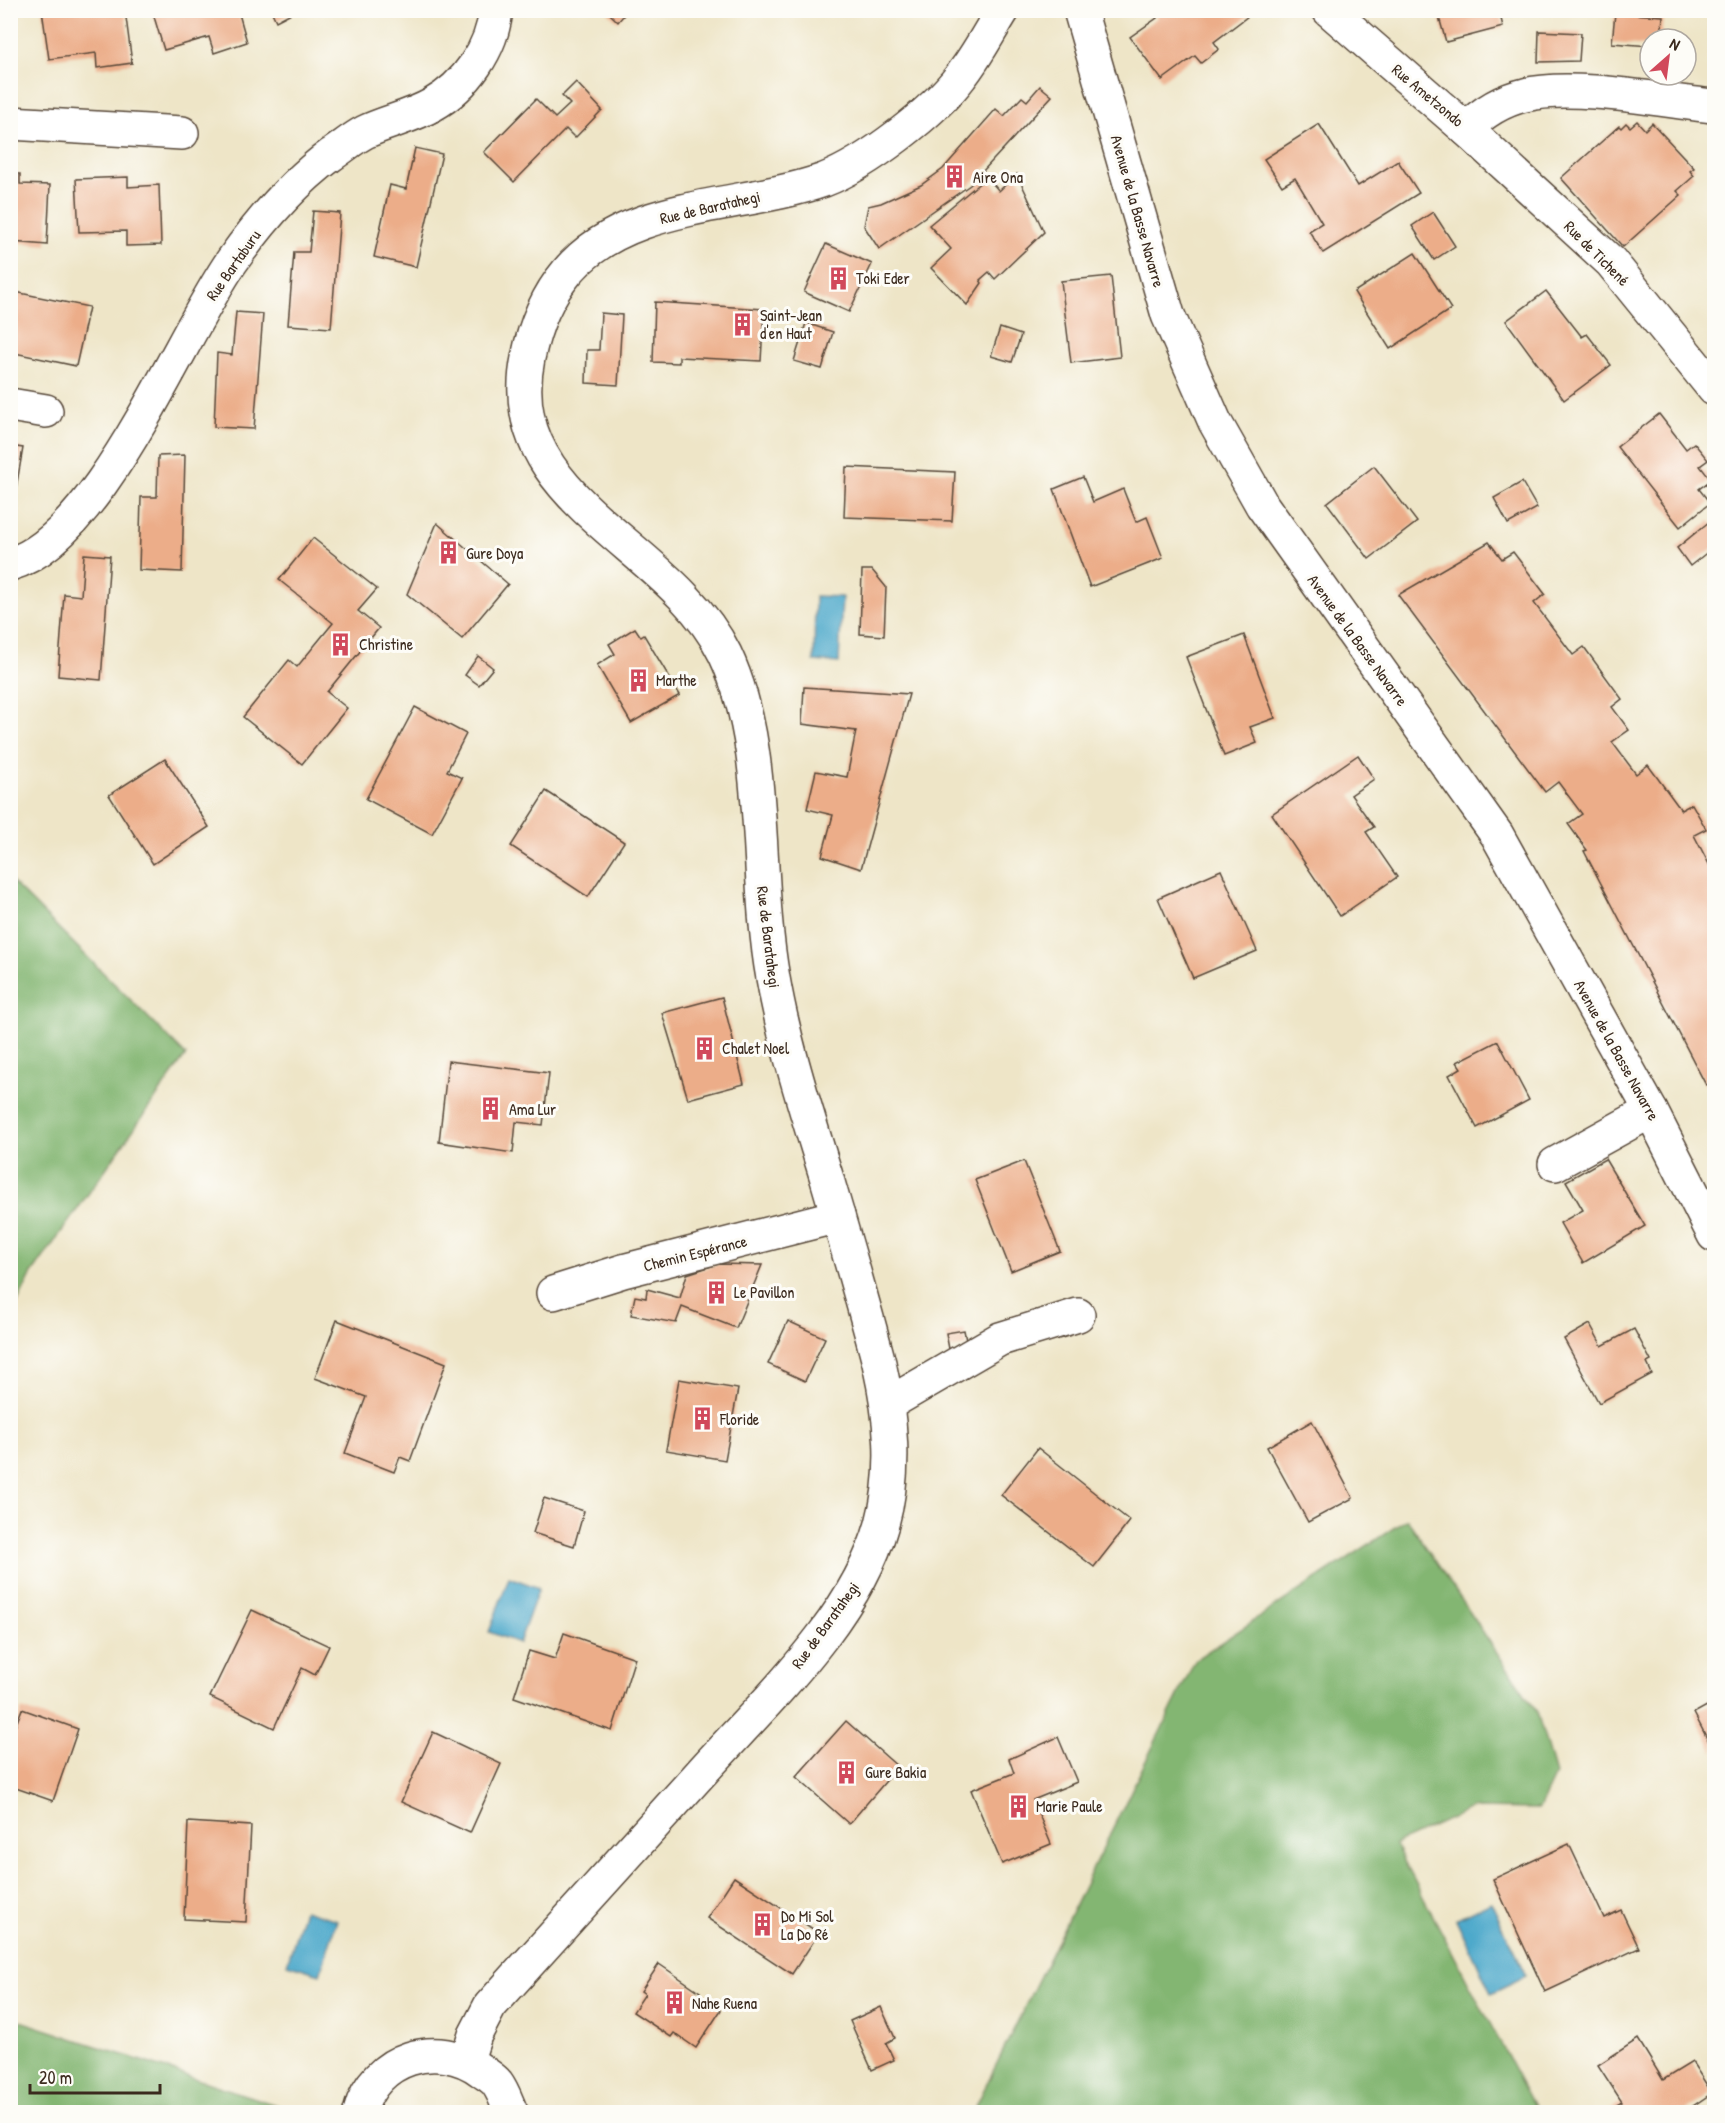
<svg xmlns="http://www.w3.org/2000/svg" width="1725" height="2123" font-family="'Patrick Hand',sans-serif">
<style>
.forest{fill:#83b672;stroke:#5f7048;stroke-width:1.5}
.water{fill:#4da9cb;stroke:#446a74;stroke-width:1.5}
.building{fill:#ecad89}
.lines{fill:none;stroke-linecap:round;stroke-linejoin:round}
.minor-casing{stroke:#564637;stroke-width:36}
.minor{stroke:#fff;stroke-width:33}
.labels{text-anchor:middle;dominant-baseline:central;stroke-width:6;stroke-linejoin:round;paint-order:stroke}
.street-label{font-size:16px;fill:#3b2a1e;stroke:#fdfcf7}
.poi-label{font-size:16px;fill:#3b2a1e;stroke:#fdfcf7;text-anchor:start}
</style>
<rect width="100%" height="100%" fill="#fdfcf7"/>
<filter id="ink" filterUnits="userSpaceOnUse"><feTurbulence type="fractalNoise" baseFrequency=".0167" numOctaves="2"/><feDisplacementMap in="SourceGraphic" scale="12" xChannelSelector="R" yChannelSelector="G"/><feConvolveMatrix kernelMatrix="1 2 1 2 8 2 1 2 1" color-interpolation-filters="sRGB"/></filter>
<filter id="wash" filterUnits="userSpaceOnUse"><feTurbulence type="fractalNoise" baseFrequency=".008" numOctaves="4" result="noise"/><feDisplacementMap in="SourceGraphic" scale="24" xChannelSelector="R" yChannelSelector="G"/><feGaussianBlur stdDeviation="1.35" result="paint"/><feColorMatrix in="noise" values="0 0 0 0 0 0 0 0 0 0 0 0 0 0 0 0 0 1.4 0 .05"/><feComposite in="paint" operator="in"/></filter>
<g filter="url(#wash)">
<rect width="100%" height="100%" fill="#eee5c7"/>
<g class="forest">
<path d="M11 881 186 1055 31 1275 11 1316Z"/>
<path d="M1407 1519 1537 1712 1555 1775 1539 1809 1473 1808 1395 1844 1537 2112H973L1196 1659Z"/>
<path d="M11 2018 297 2112H11Z"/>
</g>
<g class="water">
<path d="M815 596 842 597 839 663 814 661Z"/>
<path d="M509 1577 539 1588 519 1643 489 1632Z"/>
<path d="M1491 1902 1526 1976 1491 1993 1456 1919Z"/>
<path d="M304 1910 337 1920 320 1974 287 1964Z"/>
</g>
<g id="blocks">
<g class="building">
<path d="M42 10H125L132 63 97 68 96 53 49 59Z"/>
<path d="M152 10H238L247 42 214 53 209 37 164 50Z"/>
<path d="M271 10H297L276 21Z"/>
<path d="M606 10H628L618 22Z"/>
<path d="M1152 10H1256L1214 42 1219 49 1201 63 1195 56 1162 80 1130 37 1157 18Z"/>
<path d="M1437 10H1499L1503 27 1446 42Z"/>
<path d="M1615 13 1663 16 1661 39H1650V46L1612 43Z"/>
<path d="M1539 31 1581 33 1579 61 1538 62Z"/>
<path d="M576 82 602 110 575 138 566 129 514 182 484 152 536 99 555 118 570 104 562 96Z"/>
<path d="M1040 86 1052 96 970 185 879 249 864 226 868 206 881 203 921 185 943 169 996 109 1004 116 1022 97 1027 101Z"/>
<path d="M1637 121 1645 130 1652 123 1694 168 1690 171 1694 176 1677 191 1681 195 1623 247 1561 178 1619 126 1621 128 1626 123 1630 127Z"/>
<path d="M1319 124 1358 186 1398 161 1419 193 1323 253 1309 231 1322 223 1295 178 1282 186 1264 159Z"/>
<path d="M415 148 442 154 416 267 374 257 390 185 406 189Z"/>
<path d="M10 174H20V184L50 185 47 245 12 242Z"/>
<path d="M1017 174 1044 232 995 279 989 272 980 280 982 283 967 305 931 268 951 249 929 225 987 177 999 191Z"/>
<path d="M128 177V187L159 185 161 245 126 246V231L79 232 76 179Z"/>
<path d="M313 211 340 213 331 328 288 325 294 252H309Z"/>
<path d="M1433 212 1455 246 1434 260 1412 226Z"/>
<path d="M826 244 872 264 849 312 804 292Z"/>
<path d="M1415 253 1451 309 1390 349 1354 292Z"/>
<path d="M1111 276 1120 357 1071 363 1061 281Z"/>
<path d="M10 291 89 307 76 366 10 352Z"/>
<path d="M1546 291 1582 337 1587 334 1611 365 1564 400 1506 321Z"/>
<path d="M655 302 764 309 761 361 679 357V363L653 362Z"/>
<path d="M236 312 263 314 254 429 214 427 217 353 232 355Z"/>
<path d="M601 313 622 315 618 385 586 383 587 350H599Z"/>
<path d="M806 323 833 332 822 369 794 361Z"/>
<path d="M1000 328 1021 335 1012 362 991 356Z"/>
<path d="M1659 414 1686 449 1694 443 1708 460 1700 466 1711 480 1699 489 1710 503 1680 527 1617 447Z"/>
<path d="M10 446 23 448 13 506H10Z"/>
<path d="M185 455 182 572 139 570 141 497H157L158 456Z"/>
<path d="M1374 466 1417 522 1369 559 1327 503Z"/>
<path d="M846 467 955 472 952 521 844 517Z"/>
<path d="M1083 477 1093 502 1123 489 1136 522 1147 517 1163 558 1090 587 1054 489Z"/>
<path d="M1522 482 1537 508 1508 524 1494 498Z"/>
<path d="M1710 521 1714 527V547L1690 566 1677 548Z"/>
<path d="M437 523 508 584 462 639 407 594Z"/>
<path d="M313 538 377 589 358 611 379 628 327 692 347 708 302 764 243 717 289 660 297 667 333 623 279 580Z"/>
<path d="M1489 542 1502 559 1513 552 1545 594 1534 603 1573 655 1584 647 1622 699 1612 707 1629 730 1612 742 1636 774 1648 765 1681 810 1692 804 1706 829 1694 835 1714 874V1079L1706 1085 1584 851 1587 850 1568 824 1582 814 1558 782 1545 792 1398 595Z"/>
<path d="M84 554 110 556 101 680 58 676 64 594 81 596Z"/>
<path d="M862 570H872L886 587 884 636 860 634Z"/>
<path d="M635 628 641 637 644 635 680 695 631 723 597 665 615 654 609 644Z"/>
<path d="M1244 635 1275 718 1250 727 1257 743 1224 756 1186 657Z"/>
<path d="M478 656 493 668 479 685 465 675Z"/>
<path d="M804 687 909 694 861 869 822 856 833 815 807 809 816 771 847 777 856 731 802 724Z"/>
<path d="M415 707 466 734 447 771 462 778 432 834 366 799Z"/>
<path d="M1358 755 1374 779 1351 795 1374 827 1366 832 1397 877 1340 916 1272 814Z"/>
<path d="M165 759 209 827 153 864 109 795Z"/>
<path d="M546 791 624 842 588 897 511 846Z"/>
<path d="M1221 870 1257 951 1193 978 1158 898Z"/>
<path d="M722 997 744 1084 688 1099 662 1013Z"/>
<path d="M1498 1041 1529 1100 1477 1128 1449 1075 1461 1068 1457 1062Z"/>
<path d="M448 1061 549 1073 543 1125 516 1122 513 1153 439 1142Z"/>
<path d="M1605 1159 1645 1226 1583 1263 1560 1223 1583 1210 1566 1181Z"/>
<path d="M1024 1161 1060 1251 1011 1271 975 1180Z"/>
<path d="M718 1264 762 1265 736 1328 682 1307 676 1323 631 1315 635 1296 646 1298 647 1289 680 1298 687 1274Z"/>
<path d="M337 1320 446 1363 410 1461 400 1457 394 1472 345 1453 366 1397 315 1378Z"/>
<path d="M788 1321 825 1338 805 1381 768 1364Z"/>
<path d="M1590 1324 1602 1346 1634 1329 1651 1361 1647 1363 1652 1374 1599 1403 1564 1339Z"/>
<path d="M964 1330 967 1346 949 1349 946 1333Z"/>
<path d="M679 1379 738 1389 725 1460 666 1450Z"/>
<path d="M1312 1421 1353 1498 1308 1522 1267 1447Z"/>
<path d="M1038 1448 1130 1521 1094 1567 1001 1495Z"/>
<path d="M544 1498 584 1511 574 1546 533 1533Z"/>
<path d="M252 1610 329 1646 315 1675 302 1668 274 1728 210 1697Z"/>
<path d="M564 1633 635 1658 612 1731 514 1697 529 1651 555 1659Z"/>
<path d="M1714 1702V1752L1694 1713Z"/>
<path d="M22 1709 78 1729 53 1801 10 1786V1740Z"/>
<path d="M846 1721 898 1767 849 1824 796 1777Z"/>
<path d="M433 1732 501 1764 470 1833 401 1802Z"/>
<path d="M1058 1737 1077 1782 1033 1800 1051 1844 1002 1864 971 1790 1014 1773 1009 1759Z"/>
<path d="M188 1822 251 1826 246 1922 184 1919Z"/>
<path d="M1569 1844 1604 1918 1621 1910 1639 1948 1545 1992 1493 1879Z"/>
<path d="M734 1877 819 1933 792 1974 707 1918Z"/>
<path d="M659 1964 700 1992 698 1996 721 2010 696 2048 674 2033 671 2037 633 2012 645 1994 641 1991Z"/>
<path d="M881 2007 895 2038 886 2043 894 2060 872 2070 850 2021Z"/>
<path d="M1638 2039 1663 2080 1692 2062 1712 2093 1684 2112H1605L1622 2102 1598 2065Z"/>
</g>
</g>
</g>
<g filter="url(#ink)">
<use href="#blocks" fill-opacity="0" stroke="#564637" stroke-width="1.5"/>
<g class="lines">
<defs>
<g id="minor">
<path d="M1080 10 1168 315 1215 422 1262 505 1497 835 1651 1111 1714 1235"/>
<path d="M1329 10 1466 129 1611 262 1714 389"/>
<path d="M10 123 182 133"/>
<path d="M1466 129C1482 113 1503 100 1525 95 1572 83 1665 101 1714 106"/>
<path d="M10 405 46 411"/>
<path d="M10 564C99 540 179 337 232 261 259 223 293 183 331 155 342 148 353 138 365 132 386 122 411 117 432 105 466 86 492 49 496 10"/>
<path d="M1555 1164 1651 1111"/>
<path d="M553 1293 623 1271 838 1216"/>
<path d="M888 1404 1000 1339 1078 1315"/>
<path d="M467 2060 475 2035 490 2006C560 1929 630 1852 700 1774 764 1703 856 1619 882 1524 897 1470 891 1416 879 1363 863 1301 845 1240 827 1179 807 1113 785 1047 773 978 754 874 770 749 725 654 671 542 499 501 528 358 534 328 547 296 567 272 627 200 742 209 824 180 866 164 934 112 961 76 977 56 989 32 1003 10"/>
<path d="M360 2112C374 2057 438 2038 482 2071 487 2075 493 2078 497 2083 503 2091 507 2103 511 2112"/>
</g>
</defs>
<use href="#minor" class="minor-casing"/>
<use href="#minor" class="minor"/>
</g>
</g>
<defs>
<symbol id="building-bare" viewBox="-9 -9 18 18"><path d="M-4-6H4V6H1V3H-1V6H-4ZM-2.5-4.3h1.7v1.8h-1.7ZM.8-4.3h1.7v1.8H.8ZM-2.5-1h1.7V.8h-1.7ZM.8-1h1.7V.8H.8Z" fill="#d1495b" stroke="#fdfcf7" stroke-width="2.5" paint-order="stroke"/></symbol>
</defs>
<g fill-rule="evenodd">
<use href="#building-bare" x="938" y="160" width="33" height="33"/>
<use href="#building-bare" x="822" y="262" width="33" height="33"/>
<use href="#building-bare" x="726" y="308" width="33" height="33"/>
<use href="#building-bare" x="432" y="536" width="33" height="33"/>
<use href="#building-bare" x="324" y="628" width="33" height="33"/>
<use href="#building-bare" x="622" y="664" width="33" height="33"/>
<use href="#building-bare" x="688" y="1032" width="33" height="33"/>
<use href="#building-bare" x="474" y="1092" width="33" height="33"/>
<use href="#building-bare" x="700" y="1276" width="33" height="33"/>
<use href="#building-bare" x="686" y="1402" width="33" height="33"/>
<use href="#building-bare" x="830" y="1756" width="33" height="33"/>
<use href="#building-bare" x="1002" y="1790" width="33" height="33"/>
<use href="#building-bare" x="746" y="1908" width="33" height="33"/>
<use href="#building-bare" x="658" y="1986" width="33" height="33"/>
</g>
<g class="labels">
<g class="street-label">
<text transform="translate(1428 95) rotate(40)">Rue Ametzondo</text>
<text transform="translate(710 207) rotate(-13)">Rue de Baratahegi</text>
<text transform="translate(1138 211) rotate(74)">Avenue de la Basse Navarre</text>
<text transform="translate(1597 253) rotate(45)">Rue de Tichené</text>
<text transform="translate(233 265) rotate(-55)">Rue Bartaburu</text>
<text transform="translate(1358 640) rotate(54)">Avenue de la Basse Navarre</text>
<text transform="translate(769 937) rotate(83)">Rue de Baratahegi</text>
<text transform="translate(1617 1050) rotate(61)">Avenue de la Basse Navarre</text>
<text transform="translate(695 1253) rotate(-14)">Chemin Espérance</text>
<text transform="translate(825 1625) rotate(-54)">Rue de Baratahegi</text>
</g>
<g class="poi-label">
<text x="973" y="177">Aire Ona</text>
<text x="856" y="278">Toki Eder</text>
<text x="760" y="315">Saint-Jean<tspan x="760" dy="18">d'en Haut</tspan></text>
<text x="466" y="553">Gure Doya</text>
<text x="359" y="644">Christine</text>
<text x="656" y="680">Marthe</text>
<text x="722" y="1048">Chalet Noel</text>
<text x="509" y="1109">Ama Lur</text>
<text x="734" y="1292">Le Pavillon</text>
<text x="720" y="1419">Floride</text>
<text x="865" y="1772">Gure Bakia</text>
<text x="1036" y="1806">Marie Paule</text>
<text x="781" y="1916">Do Mi Sol<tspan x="781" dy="18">La Do Ré</tspan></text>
<text x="692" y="2003">Nahe Ruena</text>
</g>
</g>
<rect width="1725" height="2123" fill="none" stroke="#fdfcf7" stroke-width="36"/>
<g transform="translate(1668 57) rotate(28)"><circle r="28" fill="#fdfcf7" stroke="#afa8a0" stroke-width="1.5"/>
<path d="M0-4.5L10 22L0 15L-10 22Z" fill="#d1495b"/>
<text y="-9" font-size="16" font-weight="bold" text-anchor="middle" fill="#3b2a1e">N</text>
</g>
<path d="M30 2084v9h130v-9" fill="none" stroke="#3b2a1e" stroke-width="3"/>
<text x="39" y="2084" font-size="18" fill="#3b2a1e" stroke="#fdfcf7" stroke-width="4.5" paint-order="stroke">20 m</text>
</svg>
